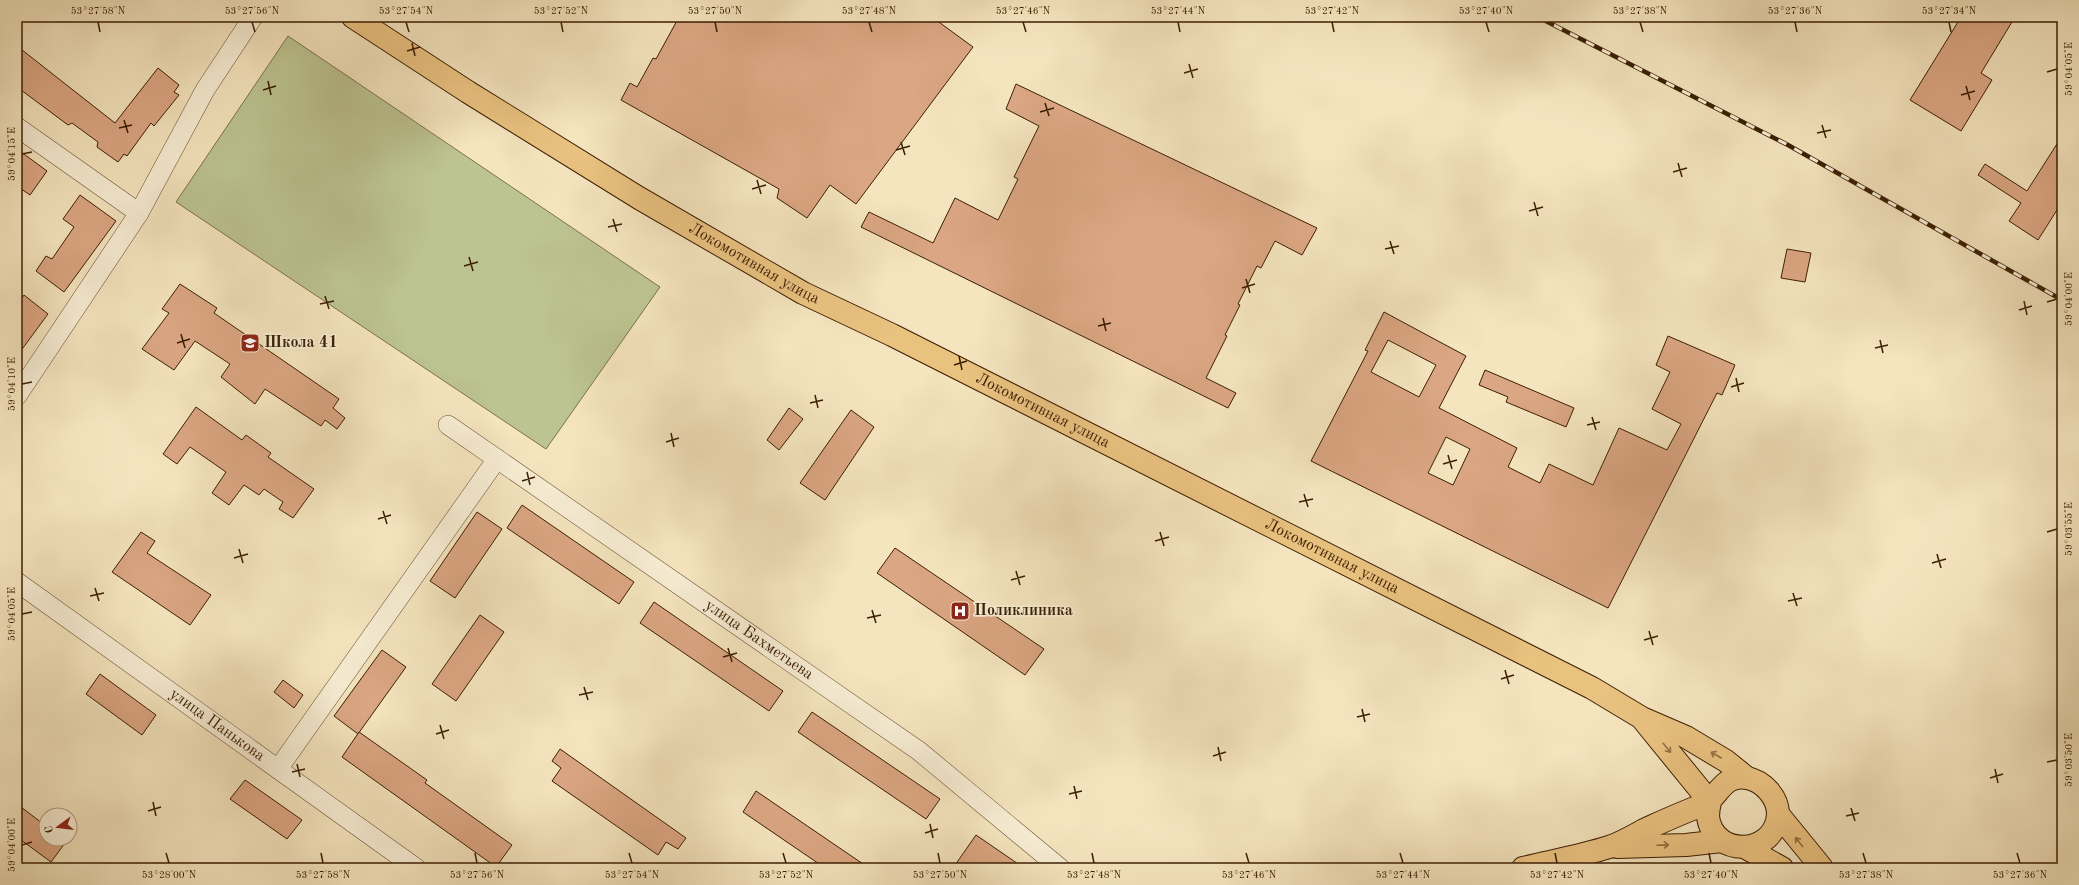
<svg xmlns="http://www.w3.org/2000/svg" width="2079" height="885" font-family="'Old Standard TT',serif">
<style>
.green{fill:#bcc491;stroke:#7c714a}
.building{fill:#dba683;stroke:#3b1e03;fill-rule:evenodd}
.lines{fill:none;stroke-linecap:round;stroke-linejoin:round}
.minor-casing{stroke:#6a5032;stroke-width:20}
.major-casing{stroke:#3b1e03;stroke-width:24}
.minor{stroke:#f8eed5;stroke-width:19}
.major{stroke:#eac280;stroke-width:22}
.tram{stroke:#3b1e03;stroke-width:1}
.rail-casing{stroke:#3b1e03;stroke-width:4.5}
.rail{stroke:#f8eed5;stroke-width:3;stroke-dasharray:9;stroke-linecap:butt}
.oneway{stroke:#927042}
.ticks{fill:none;stroke:#3b1e03;stroke-width:1.5}
.labels{text-anchor:middle;dominant-baseline:central;stroke-width:3.5;stroke-linejoin:round;paint-order:stroke}
.street-label{font-size:16px;fill:#3b1e03;stroke:#f8eed5}
.poi-label{font-size:16px;font-weight:bold;fill:#3b1e03;stroke:#f8eed5;text-anchor:start}
.neatline{fill:none;stroke:#3b1e03;stroke-width:1.5}
.ticks-label{font-size:10px;text-anchor:middle;fill:#3b1e03}
</style>
<rect width="100%" height="100%" fill="#f5e5bf"/>
<filter id="stains"><feTurbulence type="fractalNoise" baseFrequency=".005" numOctaves="4"/><feColorMatrix values="0 0 0 0 .2 0 0 0 0 .09 0 0 0 0 .02 0 0 0 .5 -.17"/></filter>
<radialGradient id="worn" r=".72"><stop offset=".6" stop-color="#630" stop-opacity="0"/><stop offset="1" stop-color="#630" stop-opacity=".3"/></radialGradient>
<path class="green" d="M288 36 660 287 546 449 176 202Z"/>
<g class="building">
<path d="M679 17H932L973 47 856 204 830 185 807 218 777 198 779 189 621 100 630 83 637 87 653 58 656 59Z"/>
<path d="M1961 17H2015L1981 73 1992 80 1961 131 1910 100Z"/>
<path d="M17 46 115 123 158 68 179 85 174 92 179 95 154 126 151 123 127 156 124 154 118 162 97 147 98 142 72 123 68 125 17 87Z"/>
<path d="M1016 84 1317 228 1302 255 1275 241 1261 268 1257 266 1238 304 1240 305 1225 335 1227 336 1206 378 1236 393 1228 408 861 227 869 212 933 243 955 198 998 220 1018 179 1014 177 1039 126 1006 109Z"/>
<path d="M2062 136V202L2038 240 2009 221 2021 203 1978 175 1985 164 2027 191Z"/>
<path d="M17 149 47 171 30 195 17 186Z"/>
<path d="M80 195 116 221 64 292 36 271 46 256 52 259 74 227 63 219Z"/>
<path d="M1787 249 1811 253 1805 282 1781 278Z"/>
<path d="M180 284 217 308 214 313 339 399 333 408 345 418 337 429 325 420 321 426 265 389 255 404 221 377 230 364 195 341 174 370 142 349 169 313 162 309Z"/>
<path d="M24 295 48 314 17 356V305Z"/>
<path d="M1384 312 1466 356 1439 408 1517 448 1508 467 1540 483 1549 464 1593 485 1619 428 1667 450 1681 424 1652 409 1670 372 1656 365 1668 336 1735 365 1722 395 1717 393 1608 608 1311 461 1368 351 1365 350ZM1388 340 1436 365 1419 397 1371 372ZM1446 437 1470 449 1453 485 1428 473Z"/>
<path d="M1485 370 1574 408 1566 427 1506 402 1508 397 1479 385Z"/>
<path d="M196 407 242 440 246 435 271 453 268 457 314 489 293 518 279 509 283 502 264 489 259 495 244 485 229 505 212 493 226 472 190 447 177 464 163 454Z"/>
<path d="M789 408 803 419 779 450 767 440Z"/>
<path d="M851 410 874 427 825 500 800 483Z"/>
<path d="M522 505 634 582 619 604 507 528Z"/>
<path d="M477 512 502 529 455 598 430 581Z"/>
<path d="M141 532 155 541 147 553 211 595 190 625 112 572Z"/>
<path d="M895 548 1044 649 1025 675 877 573Z"/>
<path d="M654 602 783 691 769 711 640 623Z"/>
<path d="M480 615 504 632 456 701 432 684Z"/>
<path d="M382 650 406 667 358 734 334 716Z"/>
<path d="M100 674 156 715 142 735 86 694Z"/>
<path d="M283 680 303 695 294 708 274 692Z"/>
<path d="M812 712 940 799 926 819 798 732Z"/>
<path d="M359 732 427 780 425 783 512 845 496 867 342 757Z"/>
<path d="M560 749 686 838 678 849 666 842 658 855 552 781 561 768 552 761Z"/>
<path d="M245 780 302 820 287 839 230 799Z"/>
<path d="M756 791 869 868H825L743 812Z"/>
<path d="M17 804 46 826V839H68L51 862 17 837Z"/>
<path d="M976 835 1024 868H953Z"/>
</g>
<g class="lines">
<defs>
<g id="minor">
<path d="M17 127 139 213"/>
<path d="M17 396 139 213 205 90 253 17"/>
<path id="s1" d="M448 425 919 751 1060 868"/>
<path id="s2" d="M17 582 416 868"/>
<path d="M278 769 497 459"/>
</g>
<g id="major">
<path id="s3" d="M353 17 468 92 639 198 803 293 892 335 1592 688 1642 718 1686 737 1726 761 1747 778"/>
<path d="M1778 814 1822 868"/>
<path d="M1617 847 1686 845 1722 841"/>
<path d="M1746 848 1782 868"/>
<path d="M1523 868C1552 861 1581 856 1609 847 1621 843 1633 836 1644 830 1664 821 1683 812 1703 805 1719 798 1721 774 1747 778 1763 781 1778 797 1778 814 1776 855 1714 859 1708 817 1708 812 1709 806 1710 802L1644 721"/>
</g>
</defs>
<use href="#minor" class="minor-casing"/>
<use href="#major" class="major-casing"/>
<use href="#minor" class="minor"/>
<use href="#major" class="major"/>
<path class="tram" d="M1638 868 1682 866 1700 868"/>
<defs>
<g id="rail">
<path d="M1538 17 1788 145 2062 300"/>
<path d="M2058 868 2062 864"/>
</g>
</defs>
<use href="#rail" class="rail-casing"/>
<use href="#rail" class="rail"/>
</g>
<defs><path id="oneway-shaft" d="M-6 0H5M1.5-3L5.5 0L1.5 3" fill="none" stroke-width="1.6" stroke-linecap="round" stroke-linejoin="round"/></defs>
<g class="oneway">
<use href="#oneway-shaft" transform="translate(1667 748) rotate(51)"/>
<use href="#oneway-shaft" transform="translate(1716 755) rotate(-150)"/>
<use href="#oneway-shaft" transform="translate(1799 842) rotate(-129)"/>
<use href="#oneway-shaft" transform="translate(1663 845) rotate(-2)"/>
</g>
<path class="ticks" d="M98 22 100 32M252 22 255 32M406 22 409 32M561 22 563 32M715 22 717 32M869 22 872 32M1023 22 1026 32M1178 22 1180 32M1332 22 1334 32M1486 22 1489 32M1640 22 1643 32M1795 22 1797 32M1949 22 1951 32M412 43 415 56M407 51 420 47M1189 64 1193 78M2047 72 2057 69M1184 73 1198 69M268 81 271 95M1966 86 1970 100M263 90 276 86M1961 95 1975 91M1045 103 1049 116M1040 112 1054 108M124 120 128 133M1822 125 1826 138M119 128 132 125M1817 133 1831 130M901 142 905 155M896 150 910 146M22 154 32 152M1678 163 1682 177M1673 172 1687 168M757 180 761 194M752 189 766 185M1534 202 1538 216M1529 211 1543 207M613 219 617 232M608 227 622 224M1390 241 1394 254M1385 249 1399 246M469 257 473 271M464 266 478 262M1246 279 1250 293M1242 288 1255 284M325 296 329 309M2024 301 2027 315M2047 302 2057 299M320 304 334 301M2019 310 2032 306M1103 318 1106 331M1098 326 1111 323M181 334 185 348M1880 340 1883 353M177 343 190 339M1875 348 1888 345M959 356 962 370M954 365 967 361M1736 378 1739 392M22 384 32 382M1731 387 1744 383M815 395 818 408M810 403 823 400M1592 417 1596 430M1587 425 1600 422M671 433 674 447M666 442 679 438M1448 455 1452 469M1443 464 1457 460M527 472 530 485M522 481 535 477M1304 494 1308 507M1299 502 1313 499M383 511 387 524M378 519 391 515M1160 532 1164 546M2047 532 2057 529M1155 541 1169 537M239 549 243 563M1937 554 1941 568M234 558 248 554M1932 563 1946 559M1016 571 1020 585M1011 580 1025 576M95 588 99 601M1793 593 1797 606M90 596 104 593M1788 601 1802 598M872 610 876 623M22 614 32 612M867 618 881 615M1649 631 1653 645M1644 640 1658 636M728 648 732 662M723 657 737 653M1505 670 1509 684M1501 679 1514 675M584 687 588 700M579 695 593 692M1362 709 1365 722M1357 717 1370 714M440 725 444 739M436 734 449 730M1218 747 1221 761M1213 756 1226 752M2047 762 2057 760M297 764 300 777M1995 769 1998 783M292 772 305 769M1990 778 2003 774M1074 786 1077 799M1069 794 1082 791M153 802 156 816M1851 808 1855 821M148 811 161 807M1846 816 1859 813M930 824 933 838M925 833 938 829M22 845 32 842M166 853 169 863M321 853 323 863M475 853 477 863M629 853 632 863M783 853 786 863M938 853 940 863M1092 853 1094 863M1246 853 1249 863M1400 853 1403 863M1555 853 1557 863M1709 853 1711 863M1863 853 1866 863M2017 853 2020 863"/>
<defs>
<symbol id="school-square" viewBox="-11 -11 22 22"><rect x="-9" y="-9" width="18" height="18" rx="4" fill="#8f2418" stroke="#f8eed5"/><path d="M0-5L7-2L0 1L-7-2ZM-4 1L0 2.5L4 1V4Q0 6-4 4Z" fill="#fff"/></symbol>
<symbol id="hospital-square" viewBox="-11 -11 22 22"><rect x="-9" y="-9" width="18" height="18" rx="4" fill="#8f2418" stroke="#f8eed5"/><path d="M-5-5h3v3.5h4V-5h3V5h-3V1.5h-4V5h-3Z" fill="#fff"/></symbol>
</defs>
<g fill-rule="evenodd">
<use href="#school-square" x="239" y="332" width="22" height="22"/>
<use href="#hospital-square" x="949" y="600" width="22" height="22"/>
</g>
<g class="labels">
<g class="street-label">
<text stroke="none"><textPath href="#s3" startOffset="471">Локомотивная улица</textPath></text>
<text stroke="none"><textPath href="#s3" startOffset="795">Локомотивная улица</textPath></text>
<text stroke="none"><textPath href="#s3" startOffset="1119">Локомотивная улица</textPath></text>
<text stroke="none"><textPath href="#s1" startOffset="378">улица Бахметьева</textPath></text>
<text stroke="none"><textPath href="#s2" startOffset="246">улица Панькова</textPath></text>
</g>
<g class="poi-label">
<text x="264" y="343">Школа 41</text>
<text x="974" y="611">Поликлиника</text>
</g>
</g>
<rect width="2079" height="885" fill="none" stroke="#f5e5bf" stroke-width="44"/>
<g transform="translate(58 827) rotate(255)"><circle r="19" fill="#f8eed5" stroke="#ac9b81"/>
<path d="M0-3L7 15L0 10L-7 15Z" fill="#8f2418"/>
<text y="-6" font-size="11" font-weight="bold" text-anchor="middle" fill="#3b1e03">С</text>
</g>
<rect x="22" y="22" width="2035" height="841" class="neatline"/>
<g class="ticks-label">
<text x="98" y="14">53°27'58"N</text>
<text x="252" y="14">53°27'56"N</text>
<text x="406" y="14">53°27'54"N</text>
<text x="561" y="14">53°27'52"N</text>
<text x="715" y="14">53°27'50"N</text>
<text x="869" y="14">53°27'48"N</text>
<text x="1023" y="14">53°27'46"N</text>
<text x="1178" y="14">53°27'44"N</text>
<text x="1332" y="14">53°27'42"N</text>
<text x="1486" y="14">53°27'40"N</text>
<text x="1640" y="14">53°27'38"N</text>
<text x="1795" y="14">53°27'36"N</text>
<text x="1949" y="14">53°27'34"N</text>
<text transform="translate(2068 69) rotate(-90)" y="4">59°04'05"E</text>
<text transform="translate(11 154) rotate(-90)" y="4">59°04'15"E</text>
<text transform="translate(2068 299) rotate(-90)" y="4">59°04'00"E</text>
<text transform="translate(11 384) rotate(-90)" y="4">59°04'10"E</text>
<text transform="translate(2068 529) rotate(-90)" y="4">59°03'55"E</text>
<text transform="translate(11 614) rotate(-90)" y="4">59°04'05"E</text>
<text transform="translate(2068 760) rotate(-90)" y="4">59°03'50"E</text>
<text transform="translate(11 845) rotate(-90)" y="4">59°04'00"E</text>
<text x="169" y="878">53°28'00"N</text>
<text x="323" y="878">53°27'58"N</text>
<text x="477" y="878">53°27'56"N</text>
<text x="632" y="878">53°27'54"N</text>
<text x="786" y="878">53°27'52"N</text>
<text x="940" y="878">53°27'50"N</text>
<text x="1094" y="878">53°27'48"N</text>
<text x="1249" y="878">53°27'46"N</text>
<text x="1403" y="878">53°27'44"N</text>
<text x="1557" y="878">53°27'42"N</text>
<text x="1711" y="878">53°27'40"N</text>
<text x="1866" y="878">53°27'38"N</text>
<text x="2020" y="878">53°27'36"N</text>
</g>
<rect width="100%" height="100%" filter="url(#stains)"/>
<rect width="100%" height="100%" fill="url(#worn)"/>
</svg>
